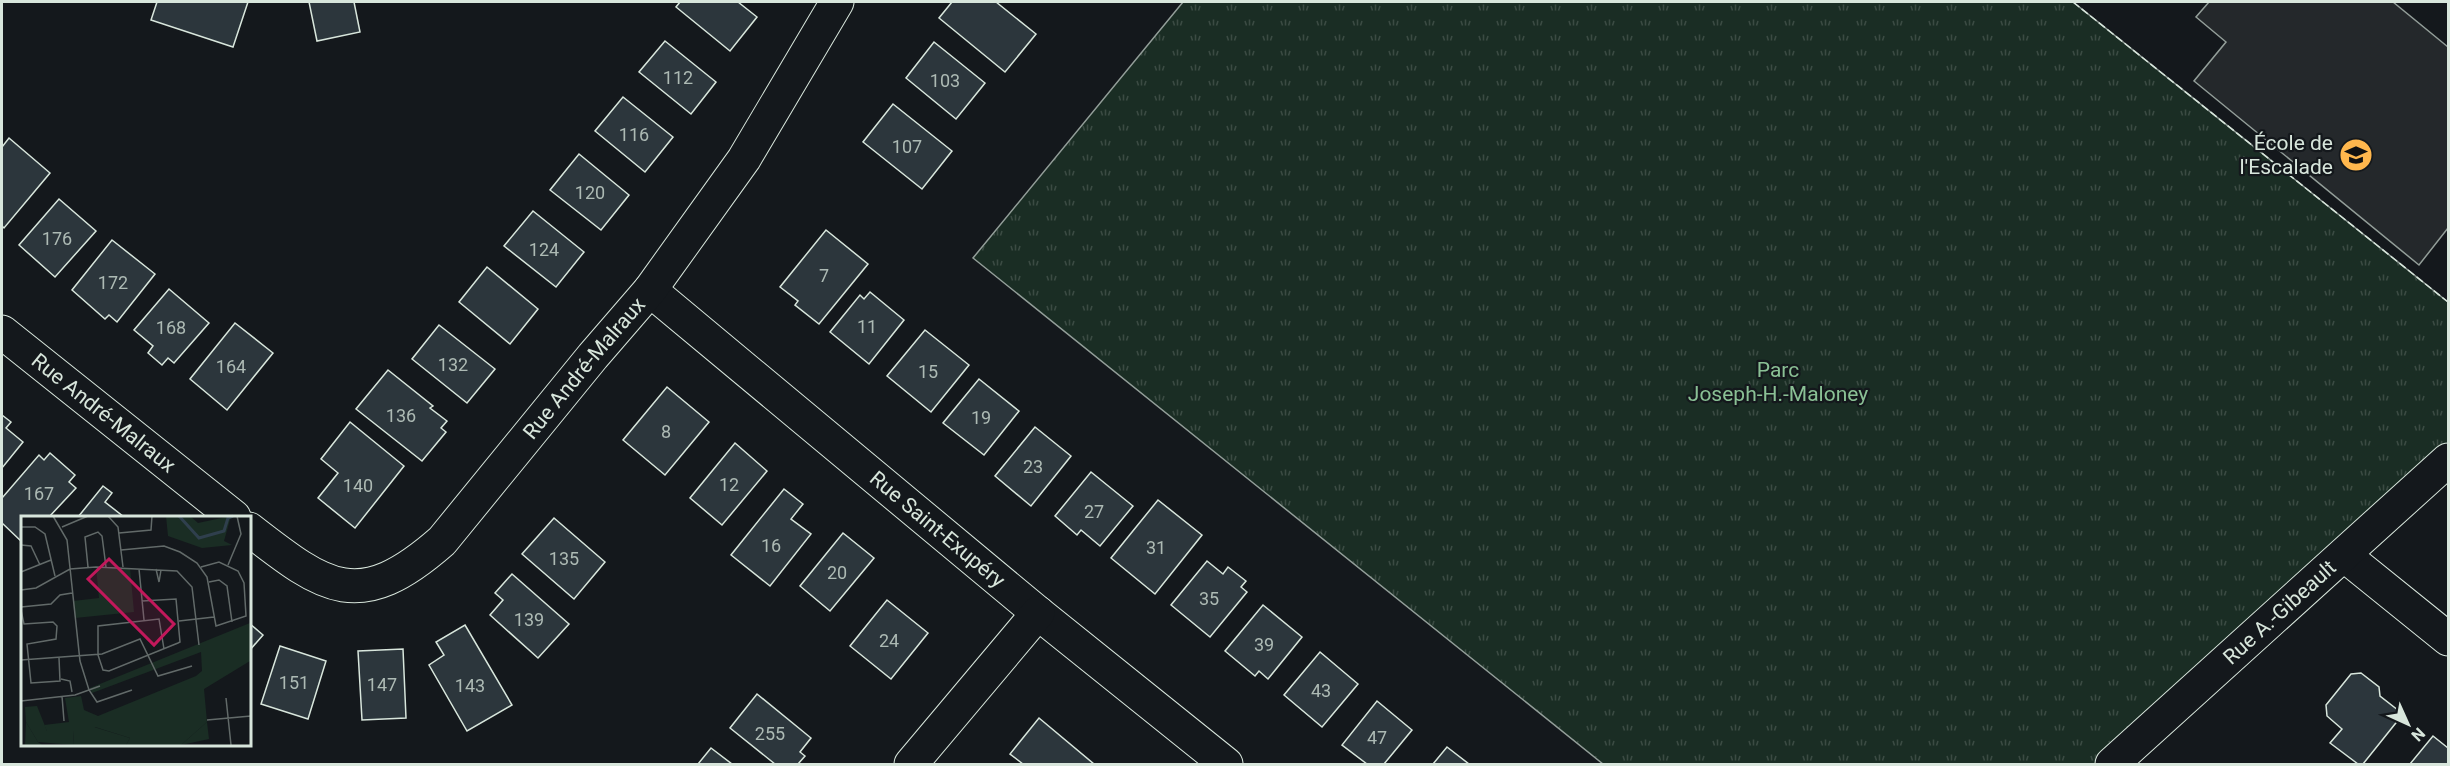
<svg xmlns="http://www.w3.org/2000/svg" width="2450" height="766" font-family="Roboto,sans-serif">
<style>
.park{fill:url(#park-tufts);stroke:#939e99;stroke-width:1.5}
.parking{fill:#24282b;stroke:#939e99;stroke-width:1.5}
.building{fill:#2c363c;stroke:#d8e6dc;stroke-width:1.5}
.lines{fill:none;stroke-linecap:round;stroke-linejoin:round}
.street-casing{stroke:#d8e6dc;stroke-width:35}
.street{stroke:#14181c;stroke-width:33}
.fence{stroke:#d8e6dc;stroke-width:1.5;stroke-dasharray:8 3;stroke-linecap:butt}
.labels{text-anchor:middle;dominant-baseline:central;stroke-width:4.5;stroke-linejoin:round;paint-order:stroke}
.number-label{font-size:18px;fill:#adbab4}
.poi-label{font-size:21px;fill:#d8e6dc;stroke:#14181c;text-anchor:end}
.street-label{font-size:21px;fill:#d8e6dc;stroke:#14181c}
.park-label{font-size:21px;fill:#8ac095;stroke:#14181c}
.inset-river{fill:none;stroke:#2f3f4d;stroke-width:3}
.inset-road{fill:none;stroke:#626a69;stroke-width:1.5}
.view{fill:#c2185b;fill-opacity:0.15;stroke:#c2185b;stroke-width:3}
.inset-edge{fill:none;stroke:#d8e6dc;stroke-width:3}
</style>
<defs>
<pattern id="park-tufts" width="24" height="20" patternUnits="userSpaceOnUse" patternTransform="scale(1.5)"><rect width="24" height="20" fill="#1a2d24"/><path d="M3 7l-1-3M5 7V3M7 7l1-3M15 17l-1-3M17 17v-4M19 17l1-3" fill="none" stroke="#3b4b43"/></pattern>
</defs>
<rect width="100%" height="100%" fill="#14181c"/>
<path class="park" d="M1183 2H2073L2448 302V460L2112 764H1603L973 258Z"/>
<path class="parking" d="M2209 2H2393L2448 47V228L2419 265 2194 81 2226 42 2196 17Z"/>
<g class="building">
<path d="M157 2H248L233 47 151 20Z"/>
<path d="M309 2H354L360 32 317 41Z"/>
<path d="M680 2H738L757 17 730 51 676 7Z"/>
<path d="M952 2H996L1036 34 1005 72 939 18Z"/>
<path d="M665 41 716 82 691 114 639 72Z"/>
<path d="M934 42 985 83 956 119 906 78Z"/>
<path d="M623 97 673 137 645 172 595 131Z"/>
<path d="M893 104 952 151 922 189 863 142Z"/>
<path d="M9 138 50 173 4 228 2 226V147Z"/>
<path d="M579 154 629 195 601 230 550 190Z"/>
<path d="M59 199 96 231 55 277 19 245Z"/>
<path d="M533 211 584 252 556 287 504 246Z"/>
<path d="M826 230 868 264 819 324 795 305 798 301 780 287Z"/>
<path d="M112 240 155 274 117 322 109 315 105 319 72 290Z"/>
<path d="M487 267 538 309 510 344 459 302Z"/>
<path d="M169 289 209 323 174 363 168 358 162 365 148 353 153 346 134 330Z"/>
<path d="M870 292 904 320 869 364 830 332 860 295 864 299Z"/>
<path d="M235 323 273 353 227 410 190 379Z"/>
<path d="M439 325 495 369 467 403 412 359Z"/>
<path d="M925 330 969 365 931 412 887 376Z"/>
<path d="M388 370 433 406 430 408 447 421 441 428 446 432 422 461 356 409Z"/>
<path d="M979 379 1019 411 984 455 943 423Z"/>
<path d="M667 387 709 422 665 475 623 440Z"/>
<path d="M2 415 11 422 6 428 23 442 2 468Z"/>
<path d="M350 422 404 466 355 528 318 498 338 473 321 459Z"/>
<path d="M1035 427 1071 456 1031 506 995 476Z"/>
<path d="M735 443 767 471 722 525 690 498Z"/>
<path d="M50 453 75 475 69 482 76 488 49 517H22V542L2 523V498L39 455 44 460Z"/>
<path d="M1091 472 1133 506 1100 546 1081 530 1077 535 1055 516Z"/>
<path d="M103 486 112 493 105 502 124 517H78Z"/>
<path d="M784 489 803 504 791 519 811 534 770 586 731 555Z"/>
<path d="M1158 500 1202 535 1155 594 1111 558Z"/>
<path d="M554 518 605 562 574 599 522 554Z"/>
<path d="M843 533 874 558 830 611 800 586Z"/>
<path d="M1207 561 1223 574 1228 567 1246 581 1241 587 1247 592 1210 637 1171 605Z"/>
<path d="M512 574 569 624 538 658 490 615 503 600 495 593Z"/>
<path d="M887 600 928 633 891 679 850 646Z"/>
<path d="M1263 605 1302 637 1268 679 1259 671 1255 676 1225 651Z"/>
<path d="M249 623 263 635 249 651Z"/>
<path d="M465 625 512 705 467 731 429 665 444 655 436 642Z"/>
<path d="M280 646 326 661 308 719 261 704Z"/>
<path d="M403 649 406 718 362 720 358 651Z"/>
<path d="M1320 652 1358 684 1322 727 1284 695Z"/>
<path d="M2361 673 2379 687 2380 696 2403 714 2363 764H2358L2330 743 2342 729 2327 716 2326 705 2351 674Z"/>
<path d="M757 694 811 738 800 752 805 756 798 764H775L730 728Z"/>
<path d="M1377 701 1412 730 1384 764H1367L1342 745Z"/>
<path d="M1039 718 1094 764H1023L1010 754Z"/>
<path d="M2433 736 2448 748V764H2410Z"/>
<path d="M1447 747 1469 764H1433Z"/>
<path d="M711 748 732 764H698Z"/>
</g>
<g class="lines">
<defs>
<g id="street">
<path id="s1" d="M650 290 1038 613 1226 764"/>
<path id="s2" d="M2 332 234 517"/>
<path id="s3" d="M249 529C326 589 359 614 442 541L593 356 650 290 744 159 837 2"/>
<path d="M2344 555 2448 639"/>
<path d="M911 764 1038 613"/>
<path id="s4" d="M2112 764 2448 460"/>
</g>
</defs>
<use href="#street" class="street-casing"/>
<use href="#street" class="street"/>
<path class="fence" d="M2073 2 2448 302"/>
</g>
<defs>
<symbol id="school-disc" viewBox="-11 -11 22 22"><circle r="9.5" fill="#ffb74d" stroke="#14181c"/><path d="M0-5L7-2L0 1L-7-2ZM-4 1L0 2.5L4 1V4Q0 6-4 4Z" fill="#111"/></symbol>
</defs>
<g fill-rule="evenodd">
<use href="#school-disc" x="2337" y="136" width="38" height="38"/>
</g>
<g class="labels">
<g class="number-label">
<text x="678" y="77">112</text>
<text x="945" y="80">103</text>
<text x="634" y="134">116</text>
<text x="907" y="146">107</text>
<text x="590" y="192">120</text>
<text x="57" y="238">176</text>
<text x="544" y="249">124</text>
<text x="824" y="275">7</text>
<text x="113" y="282">172</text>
<text x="867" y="326">11</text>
<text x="171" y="327">168</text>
<text x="453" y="364">132</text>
<text x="231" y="366">164</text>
<text x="928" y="371">15</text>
<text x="401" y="415">136</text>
<text x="981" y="417">19</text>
<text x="666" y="431">8</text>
<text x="1033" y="466">23</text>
<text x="729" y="484">12</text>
<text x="358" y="485">140</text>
<text x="39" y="493">167</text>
<text x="1094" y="511">27</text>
<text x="771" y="545">16</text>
<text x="1156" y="547">31</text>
<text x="564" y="558">135</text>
<text x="837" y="572">20</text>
<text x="1209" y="598">35</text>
<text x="529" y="619">139</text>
<text x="889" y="640">24</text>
<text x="1264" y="644">39</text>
<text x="294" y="682">151</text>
<text x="382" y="684">147</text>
<text x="470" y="685">143</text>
<text x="1321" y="690">43</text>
<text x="770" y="733">255</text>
<text x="1377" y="737">47</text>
</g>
<g class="poi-label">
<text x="2333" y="143">École de<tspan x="2333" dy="24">l'Escalade</tspan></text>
</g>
<g class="street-label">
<text stroke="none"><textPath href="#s3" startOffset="446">Rue André-Malraux</textPath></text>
<text stroke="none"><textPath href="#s2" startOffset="130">Rue André-Malraux</textPath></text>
<text stroke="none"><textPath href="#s1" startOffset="374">Rue Saint-Exupéry</textPath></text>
<text stroke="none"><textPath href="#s4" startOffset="226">Rue A.-Gibeault</textPath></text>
</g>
<g class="park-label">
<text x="1778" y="370">Parc<tspan x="1778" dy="24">Joseph-H.-Maloney</tspan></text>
</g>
</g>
<g transform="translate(21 516)">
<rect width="230" height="230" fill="#14181c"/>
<path d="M229 107V145L183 173 186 206 160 229H105L109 222 74 211 73 229H52L53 215H26L23 209 48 206 44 182 60 180 63 194 77 200 175 160 181 155 180 136 71 177 69 172ZM5 206 17 226 21 229H4Z" fill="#1a2d24"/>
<path d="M145 0H169L177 7 210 0 203 25 211 29 181 32 147 20ZM16 190 26 215H53L52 229 17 226 5 206 4 191ZM186 206 188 223 160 229ZM73 211 109 222 105 229H73Z" fill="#1a2d24"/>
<path d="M75 51 109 52 113 96 54 102 52 85 78 82Z" fill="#1a2d24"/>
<path class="inset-river" d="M158 0 178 22 203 15 207 2 212 0"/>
<path class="inset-road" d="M32 0 46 24 59 145 68 174 76 186 111 174M87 0 97 11 102 51M0 11H14L24 18 34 60M41 11 67 0M98 17 130 14 131 0M0 29 10 30 19 49M100 34 143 30 159 36 176 47 186 61 195 110 225 100 223 67 217 55 198 46 180 51M207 49 220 18 216 0M67 51 64 21 77 16 81 20 85 51M118 53 123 104M135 53 138 66 140 54M0 56 30 44M188 66 198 64 206 70 211 106M0 74 15 72 49 53 75 51 156 55 171 71 178 129M121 85 155 83 159 126 157 127 88 155 82 154 77 139V110L138 103 143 133M0 91 30 88 39 79 51 77M0 94 3 108 32 106 36 110 35 123 6 128 10 167 39 165 38 142M158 105 193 101M0 144 81 138 119 123 137 160 171 150M40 163 49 165 51 176M41 180 43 205M205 182 210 229M0 185 54 179 79 170M186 204 230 200"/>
<path class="view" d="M88 43 153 108 133 129 67 63Z"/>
<rect width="230" height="230" class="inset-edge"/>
</g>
<rect width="2450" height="766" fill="none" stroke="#d8e6dc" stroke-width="6"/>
<g transform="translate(2408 724) rotate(135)" stroke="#14181c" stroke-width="4.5" paint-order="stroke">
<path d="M0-4.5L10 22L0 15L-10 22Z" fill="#d8e6dc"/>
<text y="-9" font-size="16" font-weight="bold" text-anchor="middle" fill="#d8e6dc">N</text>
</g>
</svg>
